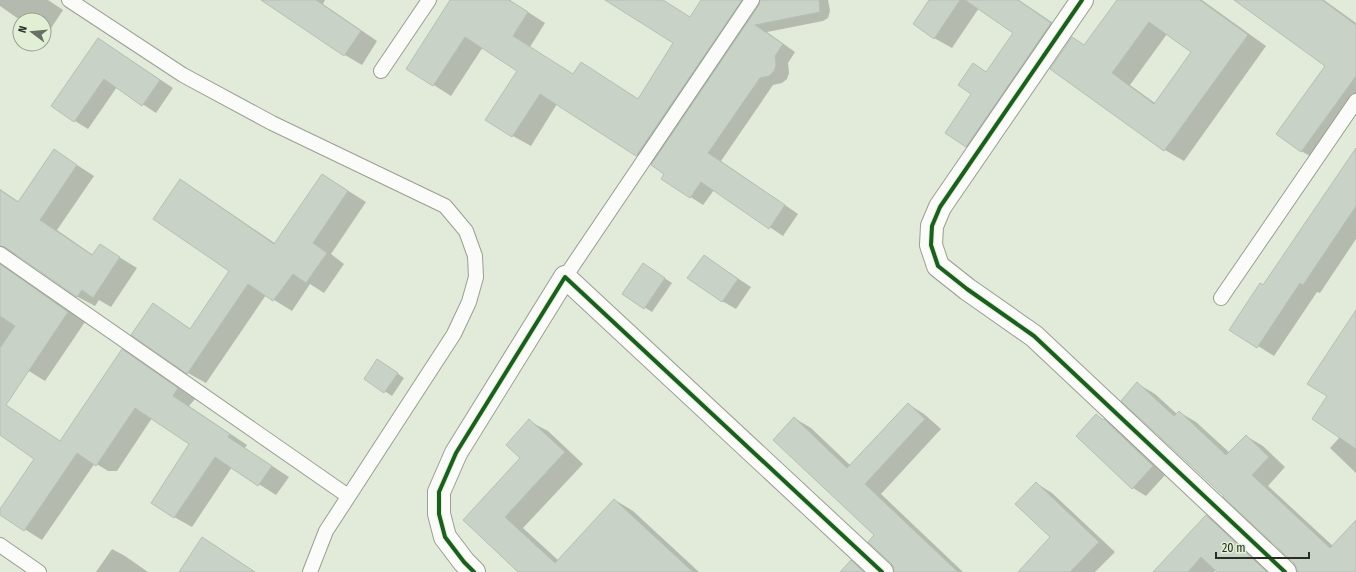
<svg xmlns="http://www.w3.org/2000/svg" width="1356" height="572" font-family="'Fira Sans Condensed',sans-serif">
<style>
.shadow{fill:#0003;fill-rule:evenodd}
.building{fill:#c8d2c7;stroke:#b6bfb5;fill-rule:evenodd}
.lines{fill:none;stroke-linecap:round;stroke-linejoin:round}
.service-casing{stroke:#999f93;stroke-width:16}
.minor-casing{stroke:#999f93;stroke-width:24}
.service{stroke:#fbfcf9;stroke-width:14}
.minor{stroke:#fbfcf9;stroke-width:22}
.cycleway-casing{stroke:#e1f0d4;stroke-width:6}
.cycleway{stroke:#1b5e20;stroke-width:4}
</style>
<rect width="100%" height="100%" fill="#e2eada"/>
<g class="shadow">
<path d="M0 0H48L63 10 46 36 44 35V20H20L0 6Z"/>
<path d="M263 0H325L323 4 377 41 362 65 345 55Z"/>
<path d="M451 0H511V1L545 23 530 47 574 75 599 74 638 99 674 43 639 0H663L691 18 702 0H828L830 11 828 18 823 21 767 32 795 52 788 63 789 73 787 79 782 83 773 85 721 161 798 214 783 236 714 190 703 205 663 179 666 174 652 164 557 104 531 146 513 136 487 120 518 70 483 47 451 96 407 68Z"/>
<path d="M930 0H1019L1068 33 984 156 966 146 972 94 973 64 987 72 1014 33 979 8 952 48 934 38Z"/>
<path d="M1118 0H1202L1266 46 1184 161 1165 150 1072 38 1085 46ZM1167 34 1192 52 1155 103 1130 85Z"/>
<path d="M1260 0H1324L1356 23V107L1317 160 1301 151 1327 65Z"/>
<path d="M99 39 173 88 156 113 117 87 88 129 75 121Z"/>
<path d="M1356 149V239L1320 293 1317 292 1274 356 1231 329 1264 286Z"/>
<path d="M54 150 94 176 57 230 93 255 106 249 137 268 111 307 99 300 95 306 78 297 18 255 14 256 9 268 12 272 85 322 45 381 0 353V189L19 202Z"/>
<path d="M323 175 366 202 331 254 344 264 324 293 310 284 292 311 266 295 206 383 188 373 133 335 153 304 191 329 230 271 180 181 198 191 276 244Z"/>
<path d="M704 256 751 287 736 309 722 301Z"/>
<path d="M643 264 672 283 652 312 623 294Z"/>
<path d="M1356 312V473L1330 448 1340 437 1328 396Z"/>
<path d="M122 351 140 361 195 399 189 406 247 445 245 448 289 477 276 495 232 467 192 527 174 517 190 444 152 418 117 471H108L95 463 42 540 0 514V511L36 458 0 434V402L61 442Z"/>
<path d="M384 364 404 378 392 396 365 378Z"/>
<path d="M1138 384 1155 394 1177 414 1179 412 1196 422 1230 453 1246 436 1263 446 1285 467 1268 486 1333 546 1356 522V572H1298V568L1294 562Z"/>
<path d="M908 404 924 414 941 429 881 494 963 572H895V568L876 535 794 418 811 428 851 466Z"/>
<path d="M1096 415 1118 428 1166 474 1146 496 1133 488Z"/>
<path d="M529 421 548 431 583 464 523 528 559 561 615 500 633 511 699 572H520L464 520 521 458Z"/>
<path d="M1036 483 1052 493 1115 552 1095 572H1019L1052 537Z"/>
<path d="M1207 516 1224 526 1272 572H1218L1216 570 1214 572H1155Z"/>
<path d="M203 538 216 546 255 572H180Z"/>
<path d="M112 549 125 556 148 572H96Z"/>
<path d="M851 561 868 571 869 572H841Z"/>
</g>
<g class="building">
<path d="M261 0H316L361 31 344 56Z"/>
<path d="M450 0H509L528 12 513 36 573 74 581 62 638 99 673 43 605 0H663L690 17 701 0H742L636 156 540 94 512 137 485 120 517 71 465 37 433 86 406 69Z"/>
<path d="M760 0H819L820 12 755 25 783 44 775 56 776 65 774 71 769 76 760 78 708 153 785 205 769 229 701 182 690 198 661 179 664 174 651 165 759 5Z"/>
<path d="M929 0H960L934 39 913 24Z"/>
<path d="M965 0H1018L1051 23 966 147 945 133 971 94 958 85 973 63 986 72 1013 33Z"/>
<path d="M1117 0H1200L1248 35 1164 151 1050 69 1072 37 1084 45ZM1149 22 1191 52 1154 104 1112 73Z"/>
<path d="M1234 0H1322L1356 25V76L1301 152 1276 134 1325 66Z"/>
<path d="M98 38 160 80 142 106 104 79 74 122 51 106Z"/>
<path d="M1356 148V206L1303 285 1300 283 1257 348 1229 330 1260 283 1263 285Z"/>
<path d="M54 149 77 165 40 220 92 255 100 244 120 257 93 298 82 290 77 297 5 247 0 246V190L18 202Z"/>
<path d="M322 174 348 191 313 243 327 253 306 283 293 274 273 301 248 284 187 374 131 335 153 303 190 329 229 271 153 219 180 179 274 244Z"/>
<path d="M704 255 738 279 722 302 687 278Z"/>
<path d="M643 263 665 278 644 309 622 294Z"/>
<path d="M0 264 68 312 6 405 60 441 122 349 178 388 173 396 230 434 228 437 272 466 258 486 215 457 174 518 151 503 189 444 135 408 96 466 77 453 24 531 0 515V509L34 459 0 435V348L15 326 0 316Z"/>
<path d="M1356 310V449L1312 419 1327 396 1307 384Z"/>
<path d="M377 359 398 373 384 393 364 379Z"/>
<path d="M1137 382 1174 416 1179 411 1226 455 1246 435 1269 457 1252 475 1330 548 1356 520V572H1297V568L1294 563 1223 497 1224 496 1121 401Z"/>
<path d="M908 403 925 419 865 484 958 572H894V568L891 563 868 542 874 535 773 440 794 417 847 468Z"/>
<path d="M1096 414 1103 420 1104 419 1153 466 1132 489 1076 436Z"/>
<path d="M529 419 565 452 505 517 555 563 614 499 693 572H518L463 520 520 458 506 445Z"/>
<path d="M1036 482 1099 542 1070 572H1018L1050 537 1015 504Z"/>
<path d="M1206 515 1267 572H1217L1201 557 1188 572H1153Z"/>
<path d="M202 537 217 547 255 572H179Z"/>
<path d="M851 560 864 572H840Z"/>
</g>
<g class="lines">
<defs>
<g id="service">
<path d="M69 0 183 75 272 123 445 206 466 231 475 256 476 277 469 302 454 334 326 531 310 572"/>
<path d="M381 71 429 0"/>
<path d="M0 254 348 496"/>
<path d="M565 277 752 0"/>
<path d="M1221 298 1356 101"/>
<path d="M0 545 39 572"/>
</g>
<g id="minor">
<path d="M1082 0 940 207 932 226 931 245 938 266 967 289 1034 336 1285 572"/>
<path d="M474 572 464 562 445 537 439 514V492L456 453 565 277 882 572"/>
</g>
</defs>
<use href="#service" class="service-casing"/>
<use href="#minor" class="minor-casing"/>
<use href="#service" class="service"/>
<use href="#minor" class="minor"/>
<defs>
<g id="cycleway">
<path d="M1082 0 940 207 932 226 931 245 938 266 967 289 1034 336 1285 572"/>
<path d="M474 572 464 562 445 537 439 514V492L456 453 565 277 882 572"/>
</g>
</defs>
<use href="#cycleway" class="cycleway-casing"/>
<use href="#cycleway" class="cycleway"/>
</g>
<g transform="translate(32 32) rotate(286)"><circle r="19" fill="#e1f0d4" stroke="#97a28d"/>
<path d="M0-3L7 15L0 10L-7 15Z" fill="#697063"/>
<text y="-6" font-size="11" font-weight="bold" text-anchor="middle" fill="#282e23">N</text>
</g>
<path d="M1216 552v6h93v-6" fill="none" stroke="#282e23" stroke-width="2"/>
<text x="1222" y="552" font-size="12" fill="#282e23" stroke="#e1f0d4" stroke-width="3" paint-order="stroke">20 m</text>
</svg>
